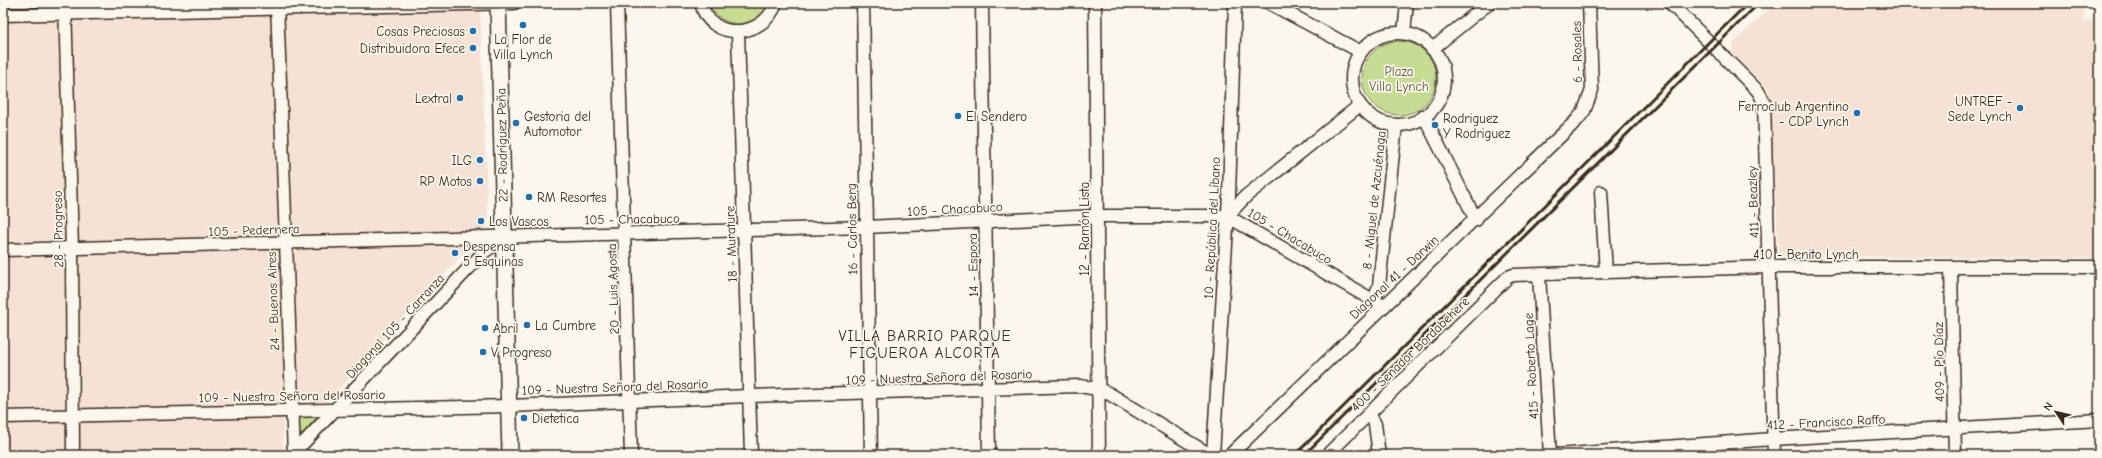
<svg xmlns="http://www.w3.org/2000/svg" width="2102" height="458" font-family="'Comic Neue',sans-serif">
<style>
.built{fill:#f5e2d4}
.green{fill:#c5dc92;stroke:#808358}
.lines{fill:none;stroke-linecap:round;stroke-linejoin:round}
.minor-casing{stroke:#3b2a1e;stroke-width:15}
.tertiary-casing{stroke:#3b2a1e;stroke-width:18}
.minor{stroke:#fbf7ec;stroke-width:12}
.tertiary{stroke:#fbf7ec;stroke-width:15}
.rail{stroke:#3b2a1e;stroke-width:3}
.poi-dot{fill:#1f6fb2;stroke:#fbf7ec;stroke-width:1.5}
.labels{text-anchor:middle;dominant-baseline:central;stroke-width:3.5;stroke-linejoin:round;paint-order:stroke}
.poi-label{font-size:13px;fill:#3b2a1e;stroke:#fbf7ec;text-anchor:start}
.street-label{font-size:13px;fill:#3b2a1e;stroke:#fbf7ec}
.park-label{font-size:13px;fill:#5e563b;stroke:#fbf7ec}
.quarter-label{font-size:15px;letter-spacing:1px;fill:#3b2a1e;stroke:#fbf7ec}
</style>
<rect width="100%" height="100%" fill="#fbf7ec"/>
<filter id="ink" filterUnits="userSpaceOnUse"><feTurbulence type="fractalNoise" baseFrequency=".025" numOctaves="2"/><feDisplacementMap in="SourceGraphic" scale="8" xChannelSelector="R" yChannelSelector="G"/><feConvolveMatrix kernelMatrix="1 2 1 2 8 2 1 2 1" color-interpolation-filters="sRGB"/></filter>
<g filter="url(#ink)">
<g class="built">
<path d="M3 3H480L488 226 327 402 283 403V455H3Z"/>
<path d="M1775 3H2085L2083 21 2099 20V258L1779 256 1769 89 1732 54 1733 43Z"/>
</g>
<g class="green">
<path d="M709 3H769C760 31 719 31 709 3Z"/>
<circle cx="1399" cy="78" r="37"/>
<path d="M317 417 299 438V418Z"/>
</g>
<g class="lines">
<defs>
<g id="minor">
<path d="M65 3 72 249 73 455"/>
<path d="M277 3 294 455"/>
<path d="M617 3 631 455"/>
<path d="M701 3C710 42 764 39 776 3"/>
<path d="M863 3 871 455"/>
<path d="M982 3 989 455"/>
<path d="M1095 3 1099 455"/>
<path d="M1269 3 1361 52"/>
<path d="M1670 3 1758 91 1764 102 1774 455"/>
<path d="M3 15 514 3"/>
<path d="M738 32 751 455"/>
<path d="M1404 33 1407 3"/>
<circle cx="1398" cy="79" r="46"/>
<path d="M1432 49 1489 3"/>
<path d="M1424 116 1476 220"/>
<path d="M1601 192 1606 272"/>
<path d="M1227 216 1246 196 1360 105"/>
<path d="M3 250 866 227 1098 216H1227L1383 306"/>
<path d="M1951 268 1955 455"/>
<path d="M1539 275 1550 455"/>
<path d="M1374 301 1379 286 1396 125"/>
<path d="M1369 413 1375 424 1379 455"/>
<path d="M3 417 509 406 749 396 1080 386 1097 389 1108 393 1210 455"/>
<path d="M292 455 484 252 505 237"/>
<path d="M1213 455 1229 195 1235 3"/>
<path d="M1230 455 1577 120 1584 111 1592 90 1589 3"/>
<path d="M1327 455 1508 277 1513 275 1769 267H2099"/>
<path d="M1556 455 1773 439 2099 420"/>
</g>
<path id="tertiary" d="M498 3 510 455"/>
</defs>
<use href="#minor" class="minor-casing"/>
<use href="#tertiary" class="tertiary-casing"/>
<use href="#minor" class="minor"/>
<use href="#tertiary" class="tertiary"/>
<g class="rail">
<path d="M1295 455 1748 3"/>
<path d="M1304 455 1759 3"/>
</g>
</g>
</g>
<g class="poi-dot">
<circle cx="523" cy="25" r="4"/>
<circle cx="473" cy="31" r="4"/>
<circle cx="473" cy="48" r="4"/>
<circle cx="460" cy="98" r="4"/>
<circle cx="2020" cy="108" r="4"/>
<circle cx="1857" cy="113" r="4"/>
<circle cx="958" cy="116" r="4"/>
<circle cx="516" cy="123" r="4"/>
<circle cx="1435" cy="125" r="4"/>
<circle cx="480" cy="160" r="4"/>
<circle cx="480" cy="181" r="4"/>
<circle cx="529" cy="197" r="4"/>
<circle cx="481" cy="221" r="4"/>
<circle cx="455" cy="253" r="4"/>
<circle cx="527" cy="325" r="4"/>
<circle cx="485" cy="328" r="4"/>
<circle cx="483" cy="352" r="4"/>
<circle cx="524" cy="418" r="4"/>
</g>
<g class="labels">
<g class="poi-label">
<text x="465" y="31" text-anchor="end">Cosas Preciosas</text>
<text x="523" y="39" text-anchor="middle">La Flor de<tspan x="523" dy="15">Villa Lynch</tspan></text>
<text x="465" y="48" text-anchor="end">Distribuidora Efece</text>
<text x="452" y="98" text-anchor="end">Lextral</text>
<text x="2012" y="101" text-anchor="end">UNTREF -<tspan x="2012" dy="15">Sede Lynch</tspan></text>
<text x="1849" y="106" text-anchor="end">Ferroclub Argentino<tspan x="1849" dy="15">- CDP Lynch</tspan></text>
<text x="524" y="116">Gestoria del<tspan x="524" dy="15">Automotor</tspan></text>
<text x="966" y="116">El Sendero</text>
<text x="1443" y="118">Rodriguez<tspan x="1443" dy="15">Y Rodriguez</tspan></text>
<text x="472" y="160" text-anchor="end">ILG</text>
<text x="472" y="181" text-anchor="end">RP Motos</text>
<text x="537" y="197">RM Resortes</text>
<text x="489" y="221">Los Vascos</text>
<text x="463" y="246">Despensa<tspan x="463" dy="15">5 Esquinas</tspan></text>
<text x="535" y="325">La Cumbre</text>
<text x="493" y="328">Abril</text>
<text x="491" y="352">V Progreso</text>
<text x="532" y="418">Dietetica</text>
</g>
<g class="street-label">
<text transform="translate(1577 52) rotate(-91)">6 - Rosales</text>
<text transform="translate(502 145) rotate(-91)">22 - Rodríguez Peña</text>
<text transform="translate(1374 200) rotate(-84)">8 - Miguel de Azcuénaga</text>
<text transform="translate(1753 202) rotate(-92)">411 - Beazley</text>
<text transform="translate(955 209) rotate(-3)">105 - Chacabuco</text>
<text transform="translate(632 219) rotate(-1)">105 - Chacabuco</text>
<text transform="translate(1212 228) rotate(-87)">10 - República del Líbano</text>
<text transform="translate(58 229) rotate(-91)">28 - Progreso</text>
<text transform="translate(852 229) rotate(-91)">16 - Carlos Berg</text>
<text transform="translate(1084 229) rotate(-90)">12 - Ramón Lista</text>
<text transform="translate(254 230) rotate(-2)">105 - Pedernera</text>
<text transform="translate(1290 236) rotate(31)">105 - Chacabuco</text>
<text transform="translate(731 244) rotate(-92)">18 - Murature</text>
<text x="1806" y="254">410 - Benito Lynch</text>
<text transform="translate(973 265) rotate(-91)">14 - Espora</text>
<text transform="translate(1394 277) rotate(-43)">Diagonal 41 - Darwin</text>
<text transform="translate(613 289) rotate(-92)">20 - Luis Agosta</text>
<text transform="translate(273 301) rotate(-92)">24 - Buenos Aires</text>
<text transform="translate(395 326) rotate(-47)">Diagonal 105 - Carranza</text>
<text transform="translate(1410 354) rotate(-44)">400 - Senador Bordabehere</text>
<text transform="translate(1939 362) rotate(-91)">409 - Pío Díaz</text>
<text transform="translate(1531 366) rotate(-93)">415 - Roberto Lage</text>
<text transform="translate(939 377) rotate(-2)">109 - Nuestra Señora del Rosario</text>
<text transform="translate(615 387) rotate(-2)">109 - Nuestra Señora del Rosario</text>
<text transform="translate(292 396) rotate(-1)">109 - Nuestra Señora del Rosario</text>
<text transform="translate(1826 422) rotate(-3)">412 - Francisco Raffo</text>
</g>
<g class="park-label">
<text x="1399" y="71">Plaza<tspan x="1399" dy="15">Villa Lynch</tspan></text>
</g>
<g class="quarter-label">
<text x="925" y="336">VILLA BARRIO PARQUE<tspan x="925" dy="17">FIGUEROA ALCORTA</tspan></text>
</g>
</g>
<rect width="2102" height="458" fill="none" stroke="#fbf7ec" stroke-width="16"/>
<rect x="8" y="8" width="2086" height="442" fill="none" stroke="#3b2a1e" stroke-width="1.5" filter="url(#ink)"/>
<g transform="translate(2056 412) rotate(305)" stroke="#fbf7ec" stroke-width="3" paint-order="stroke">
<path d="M0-3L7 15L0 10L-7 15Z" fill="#3b2a1e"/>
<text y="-6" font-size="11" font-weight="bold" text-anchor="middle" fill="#3b2a1e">N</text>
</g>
</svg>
